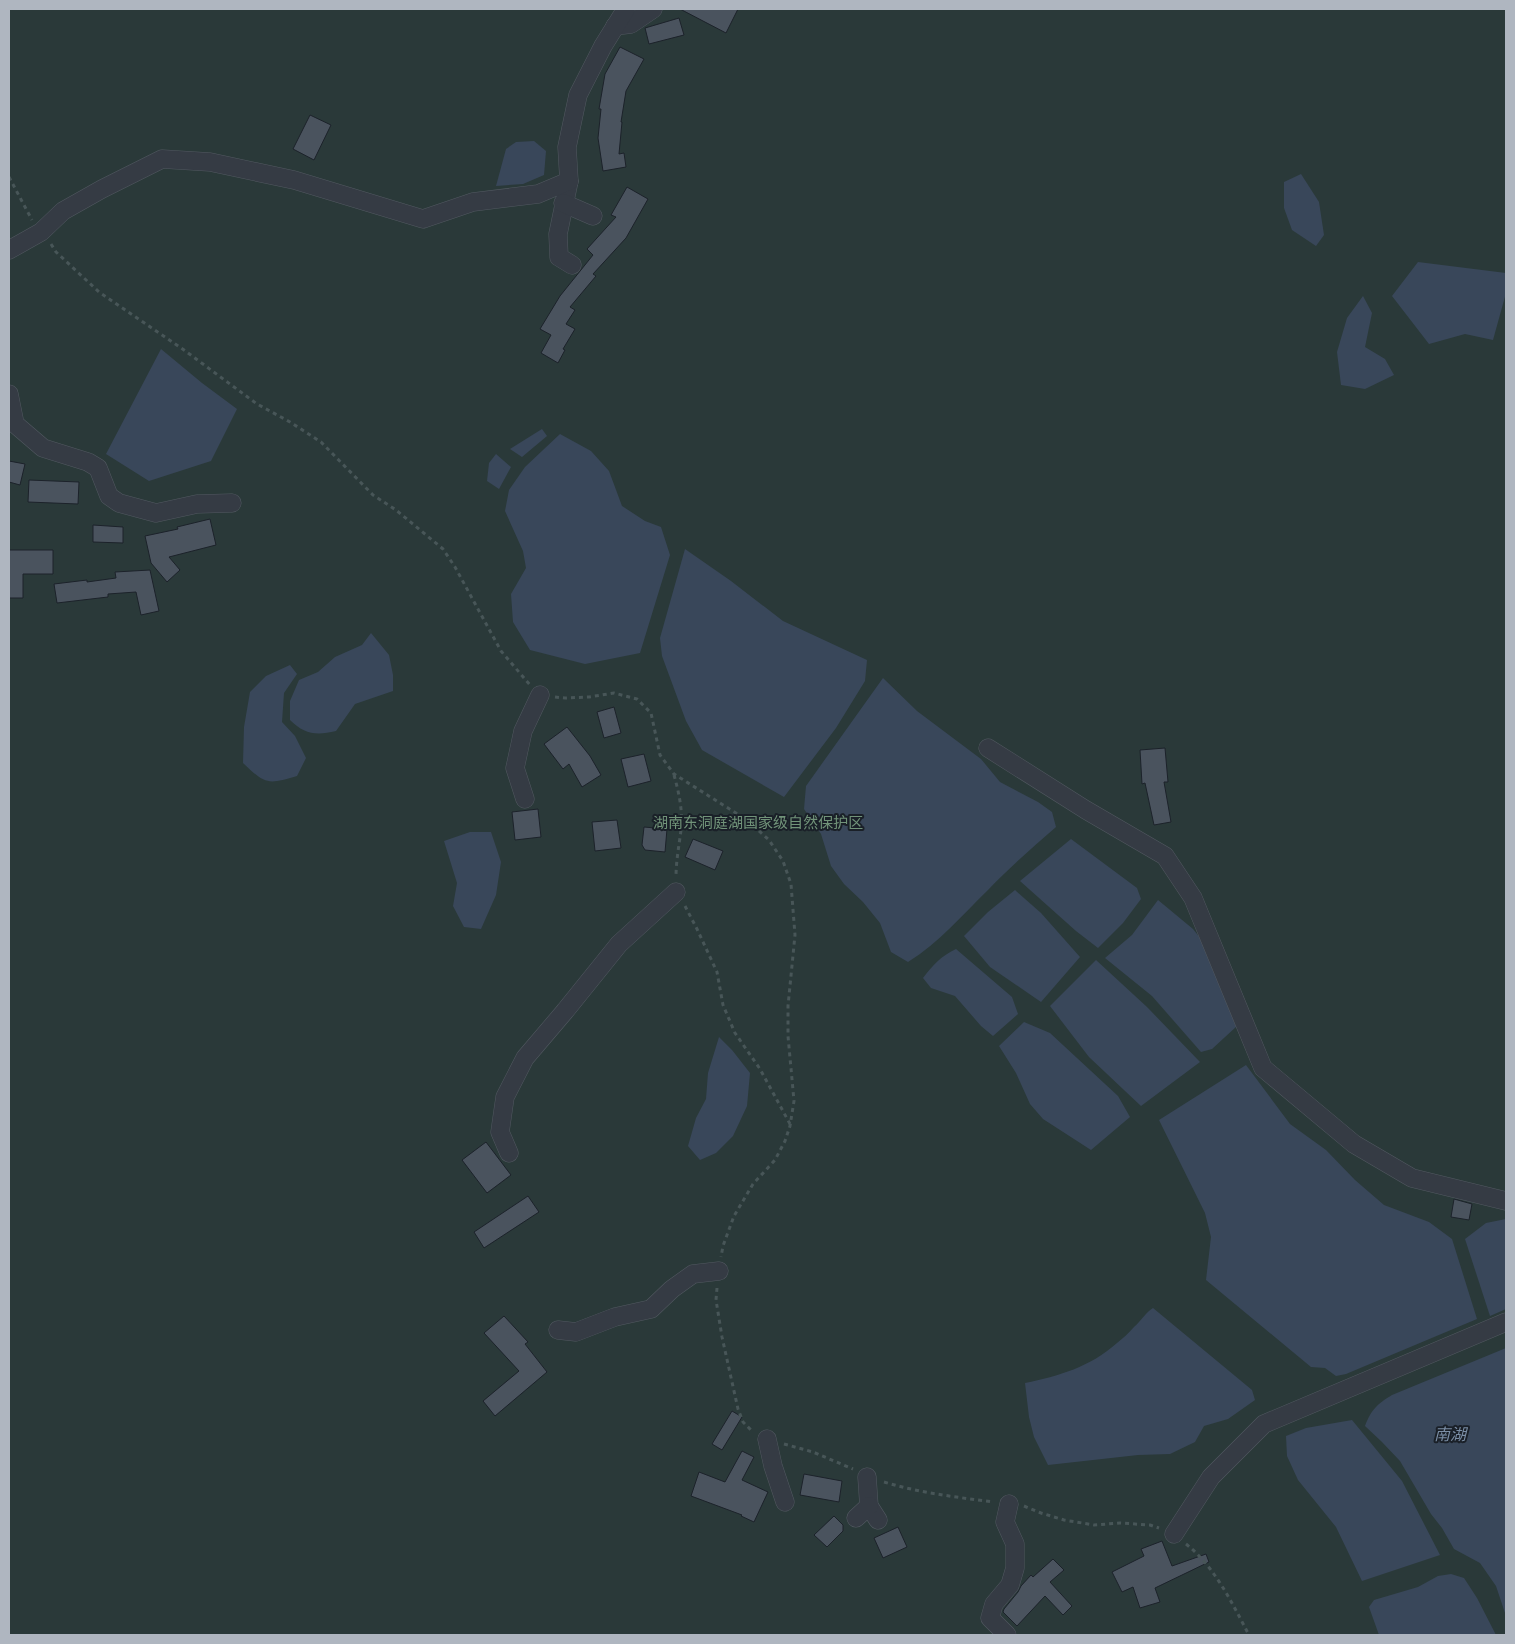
<svg xmlns="http://www.w3.org/2000/svg" width="1515" height="1644" font-family="'Exo 2','Noto Sans SC',sans-serif">
<style>
.green{fill:#2a3939}
.water{fill:#39475a}
.building{fill:#4a535e;stroke:#1c222a}
.lines{fill:none;stroke-linecap:round;stroke-linejoin:round}
.minor-casing{stroke:#525961;stroke-width:19}
.path{stroke:#485658;stroke-width:3;stroke-dasharray:4 4;stroke-linecap:butt}
.minor{stroke:#353b44;stroke-width:18}
.labels{text-anchor:middle;dominant-baseline:central;stroke-width:4;stroke-linejoin:round;paint-order:stroke}
.park-label{font-size:15px;fill:#719379;stroke:#1a2028}
.water-label{font-size:16px;font-style:italic;fill:#7b8ea5;stroke:#1a2028}
</style>
<rect width="100%" height="100%" fill="#222933"/>
<rect class="green" x="9" y="9" width="1497" height="1626"/>
<g class="water">
<path d="M534 141 546 151 544 175 523 184 496 186 506 149 516 142Z"/>
<path d="M1301 174 1319 202 1324 235 1316 246 1292 230 1284 208V182Z"/>
<path d="M1418 262 1506 273V293L1493 340 1465 334 1429 344 1392 296Z"/>
<path d="M1363 296 1372 313 1365 347 1385 359 1394 375 1365 389 1341 385 1337 352 1347 318Z"/>
<path d="M161 349 202 383 237 409 211 461 149 481 106 454Z"/>
<path d="M542 429 547 436 522 457 510 449Z"/>
<path d="M560 434 591 451 609 471 622 506 645 521 661 527 670 555 640 653 585 664 530 650 513 622 511 594 526 568 523 551 505 511 509 490 525 467Z"/>
<path d="M496 454 511 467 499 489 487 481 489 463Z"/>
<path d="M685 549 731 581 783 621 867 660 865 681 836 728 784 797 702 750 686 721 662 656 660 638Z"/>
<path d="M371 633 389 655 393 675V691L355 704 336 731C316 736 304 734 290 720V701L299 680 318 672 335 657 362 645Z"/>
<path d="M290 665 297 674 284 693 282 722 295 736 306 758 297 776C267 785 265 784 243 763L244 727 250 692 266 676Z"/>
<path d="M883 678 917 711 981 759 1000 782 1038 802 1052 812 1056 827C1033 847 1009 868 988 890 962 915 939 943 908 962L891 952 880 923 863 902 844 884 831 866 821 834 804 809 806 786Z"/>
<path d="M470 832H491L501 862 496 895 481 929 464 927 453 906 457 883 444 841Z"/>
<path d="M1071 839 1137 888 1141 899 1123 923 1098 948 1076 931 1020 881Z"/>
<path d="M1015 890 1041 913 1080 957 1041 1002 990 967 964 936 988 912Z"/>
<path d="M1158 900 1193 929 1212 953 1237 1026 1212 1049 1201 1052 1152 996 1105 958 1132 935Z"/>
<path d="M956 949 1012 997 1018 1014 993 1036 981 1026 955 996 931 988 923 978C933 965 941 956 956 949Z"/>
<path d="M1096 960 1147 1007 1200 1062 1141 1106 1089 1057 1050 1006Z"/>
<path d="M1024 1022 1050 1033 1118 1096 1130 1117 1091 1150 1043 1119 1030 1104 1016 1073 999 1046Z"/>
<path d="M719 1037 732 1050 750 1073 747 1106 733 1136 716 1153 700 1160 688 1146 696 1118 706 1099 708 1073Z"/>
<path d="M1246 1065 1290 1124 1326 1150 1355 1180 1384 1205 1429 1222 1452 1239 1477 1319 1346 1374 1336 1376 1325 1368 1311 1367 1206 1280 1211 1237 1205 1213 1159 1120Z"/>
<path d="M1506 1219V1309L1490 1316 1465 1239 1486 1223Z"/>
<path d="M1153 1308 1252 1390 1255 1400 1228 1419 1204 1426 1195 1442 1170 1454 1138 1455 1048 1465 1034 1437 1029 1417 1025 1383C1059 1376 1090 1367 1117 1343 1123 1338 1129 1333 1134 1327 1141 1321 1145 1313 1153 1308Z"/>
<path d="M1506 1348V1616L1496 1586 1480 1563 1454 1549 1442 1528 1431 1514 1400 1461 1382 1442 1365 1426C1371 1410 1377 1404 1392 1395Z"/>
<path d="M1352 1420 1402 1481 1440 1555 1362 1581 1336 1527 1298 1480 1287 1456 1286 1436 1306 1428Z"/>
<path d="M1451 1574 1464 1578 1477 1598 1496 1635H1379L1369 1607 1374 1600 1418 1587 1438 1576Z"/>
</g>
<g class="building">
<path d="M680 9H738L726 33Z"/>
<path d="M679 18 684 35 649 44 645 28Z"/>
<path d="M620 47 644 59 626 91 621 122H622L619 154 624 153 626 167 603 171 598 138 601 109H599L605 74Z"/>
<path d="M310 115 331 125 314 160 293 149Z"/>
<path d="M627 187 648 199 626 238 593 274 596 276 570 307 575 310 566 324 575 329 563 349 565 350 558 363 541 353 551 335 540 329 560 296 593 255 587 249 616 217 611 215Z"/>
<path d="M9 461 25 464 20 485 9 482Z"/>
<path d="M29 480 79 482 78 504 28 502Z"/>
<path d="M210 519 216 545 169 557 180 570 167 582 151 563 145 536 178 529 177 527Z"/>
<path d="M93 525 123 527V543L93 542Z"/>
<path d="M9 550H53V574H23V598H9Z"/>
<path d="M150 570 159 611 141 615 136 592 108 594V597L57 603 54 584 87 580V582L116 578 115 572Z"/>
<path d="M614 707 621 733 604 738 597 712Z"/>
<path d="M567 727 590 756 601 775 582 787 569 764 563 769 544 744Z"/>
<path d="M1165 748 1168 782H1164L1171 822 1154 825 1145 783 1142 784 1140 750Z"/>
<path d="M644 754 651 781 628 787 621 759Z"/>
<path d="M538 809 541 837 515 840 512 812Z"/>
<path d="M617 820 621 848 595 851 592 822Z"/>
<path d="M644 827 667 829 665 852 645 850 642 845Z"/>
<path d="M693 839 723 851 715 870 685 857Z"/>
<path d="M486 1142 511 1175 487 1193 462 1160Z"/>
<path d="M528 1196 539 1212 484 1248 474 1232Z"/>
<path d="M1454 1199 1472 1204 1469 1220 1451 1217Z"/>
<path d="M504 1316 528 1342 525 1344 547 1372 495 1416 483 1401 519 1371 484 1333Z"/>
<path d="M732 1411 742 1417 722 1450 712 1444Z"/>
<path d="M742 1451 754 1457 742 1480 768 1492 754 1522 741 1516 742 1515 691 1496 699 1472 725 1482Z"/>
<path d="M804 1474 842 1481 839 1502 800 1495Z"/>
<path d="M834 1516 843 1525V1531L827 1547 814 1535Z"/>
<path d="M898 1527 907 1547 883 1558 874 1538Z"/>
<path d="M1162 1541 1172 1566 1206 1554 1209 1562 1155 1588 1160 1602 1140 1608 1133 1587 1122 1592 1112 1572 1144 1556 1141 1549Z"/>
<path d="M1053 1559 1064 1570 1050 1582 1072 1606 1063 1615 1045 1596 1017 1626 1003 1612 1004 1609 1018 1592 1021 1586 1031 1575 1033 1577Z"/>
</g>
<g class="lines">
<defs>
<g id="minor">
<path d="M615 26 631 24 653 9"/>
<path d="M569 181 558 234 559 257 572 265"/>
<path d="M563 203 593 216"/>
<path d="M9 250 41 232 63 211 102 189 162 159 210 162 294 180 423 219 473 202 538 194 569 181 567 147 578 95 603 46 626 9"/>
<path d="M9 394 15 424 43 448 88 462 98 468 109 496 119 503 156 513 197 504 232 503"/>
<path d="M988 748 1086 810 1165 856 1193 898 1263 1068 1354 1144 1412 1178 1506 1201"/>
<path d="M525 799 515 768 523 731 540 695"/>
<path d="M509 1153 500 1132 505 1097 525 1058 565 1011 619 944 676 892"/>
<path d="M558 1330 576 1332 615 1317 651 1309 672 1289 693 1274 719 1271"/>
<path d="M767 1439 773 1466 785 1502"/>
<path d="M867 1477 869 1506 878 1520"/>
<path d="M856 1518 869 1506"/>
<path d="M1174 1534 1211 1477 1264 1424 1506 1322"/>
<path d="M1007 1635 990 1618 994 1604 1010 1585 1015 1568V1544L1005 1522 1009 1504"/>
</g>
</defs>
<use href="#minor" class="minor-casing"/>
<g class="path">
<path d="M9 177 32 220"/>
<path d="M51 244 56 252 99 292 184 350 257 404 290 422 321 442 373 495 396 510 443 549 455 567 501 651 530 685"/>
<path d="M555 697 565 698 589 697 614 693 637 699 651 713 660 755 674 774 747 820 769 840 783 861 791 884 795 935 788 1006V1036L794 1101 790 1126 785 1141 775 1160 753 1184 734 1216 723 1246 721 1257"/>
<path d="M674 775C679 793 683 811 681 830 679 846 676 861 676 877"/>
<path d="M685 906 697 929 717 972 723 1005 735 1033 760 1069 790 1124"/>
<path d="M717 1288 716 1300 722 1337 738 1409 743 1422 753 1432"/>
<path d="M784 1444 813 1452 853 1469"/>
<path d="M884 1482C920 1493 956 1497 993 1502"/>
<path d="M1024 1506 1041 1513 1064 1520 1094 1525 1120 1523 1150 1525 1159 1528"/>
<path d="M1186 1544C1215 1567 1232 1603 1249 1635"/>
</g>
<use href="#minor" class="minor"/>
</g>
<g class="labels">
<g class="park-label">
<text x="758" y="822">湖南东洞庭湖国家级自然保护区</text>
</g>
<g class="water-label">
<text x="1450" y="1433">南湖</text>
</g>
</g>
<rect width="1515" height="1644" fill="none" stroke="#afb6c0" stroke-width="20"/>
</svg>
